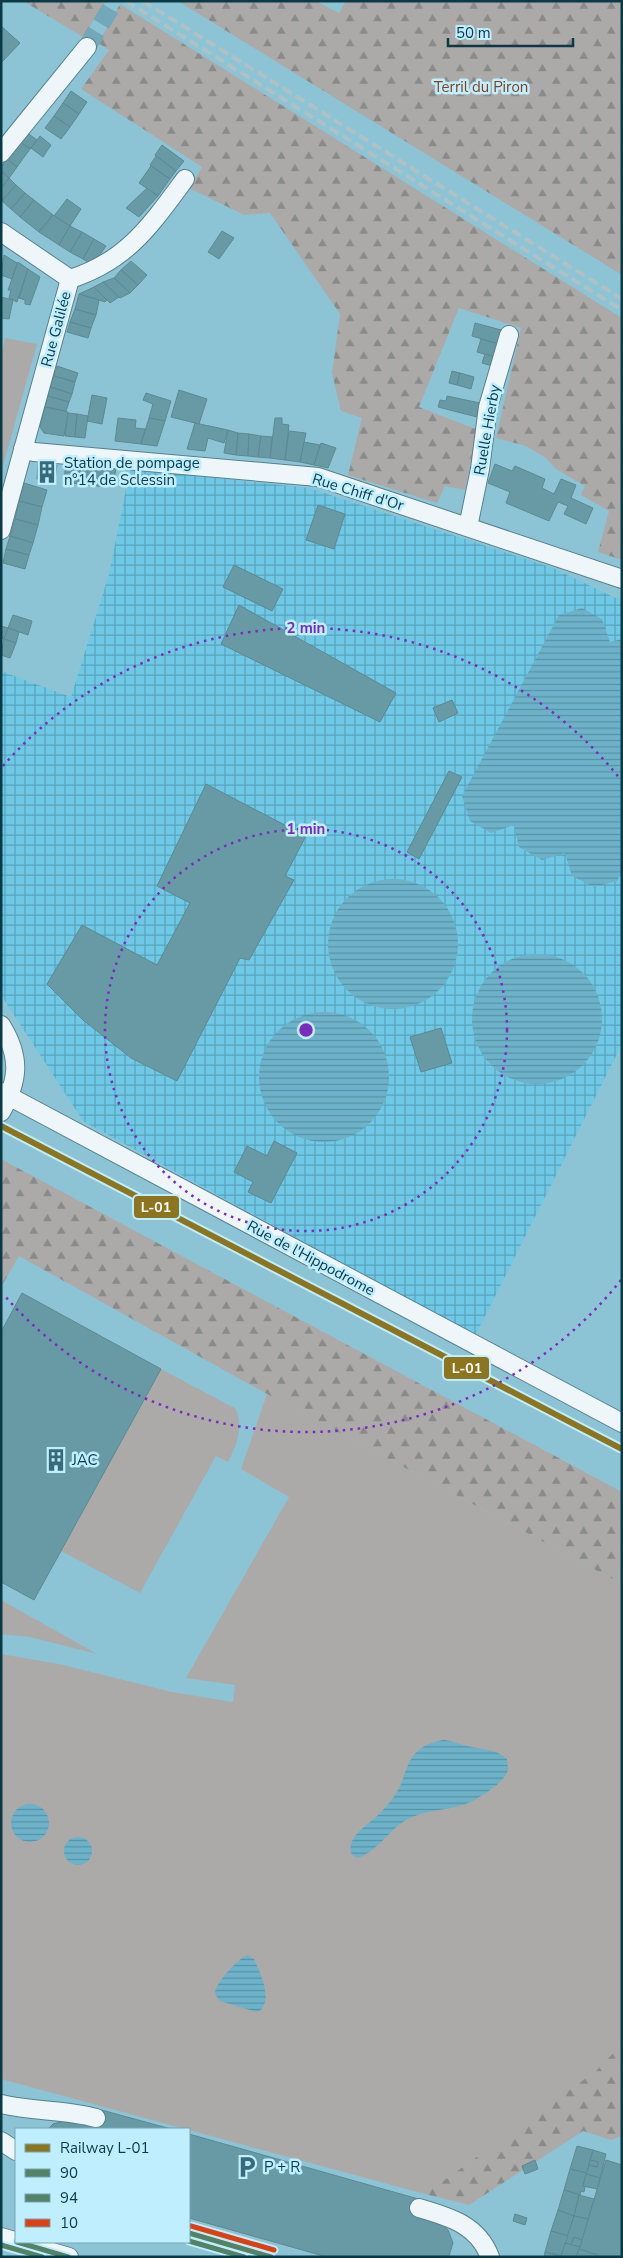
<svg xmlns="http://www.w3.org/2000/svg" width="623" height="2258" font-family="'Nunito Sans',sans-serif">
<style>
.industrial{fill:url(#industrial-grid)}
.green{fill:#abaaa8}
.forest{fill:url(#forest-firs)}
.water{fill:url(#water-rules)}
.building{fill:#679aa4;stroke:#5d8993}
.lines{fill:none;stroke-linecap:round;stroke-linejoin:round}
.minor-tunnel{stroke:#72a8b9;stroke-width:18;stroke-dasharray:18 9;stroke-linecap:butt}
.minor-casing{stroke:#56818e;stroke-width:20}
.minor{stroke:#eef6f9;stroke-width:18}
.rail{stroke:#b0c1c6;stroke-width:4;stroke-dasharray:10 5;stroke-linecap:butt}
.bus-1-casing{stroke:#bfeefe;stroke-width:9}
.bus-2-casing{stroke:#bfeefe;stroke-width:9}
.bus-3-casing{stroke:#bfeefe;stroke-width:9}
.bus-1{stroke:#548266;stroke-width:5}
.bus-2{stroke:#548266;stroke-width:5}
.bus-3{stroke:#dc4014;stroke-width:5}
.rail-1-casing{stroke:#bfeefe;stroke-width:10}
.rail-1{stroke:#8d7520;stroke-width:6}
.ring{fill:none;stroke:#7b2cbf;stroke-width:2.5;stroke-dasharray:2.5 5}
.labels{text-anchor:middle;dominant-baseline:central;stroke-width:5;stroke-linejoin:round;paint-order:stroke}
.park-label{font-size:15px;fill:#883d1d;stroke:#bfeefe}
.street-label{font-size:15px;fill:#0b3a47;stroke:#bfeefe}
.poi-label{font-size:15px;fill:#0b3a47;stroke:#bfeefe;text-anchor:start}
.centre{fill:#7b2cbf;stroke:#bfeefe;stroke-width:2.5}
.ring-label{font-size:15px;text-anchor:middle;font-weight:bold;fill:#7b2cbf;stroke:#bfeefe;stroke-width:5;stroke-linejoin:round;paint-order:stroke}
.line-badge{stroke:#bfeefe;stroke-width:2}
.badge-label{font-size:14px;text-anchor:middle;font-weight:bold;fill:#fff}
</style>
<defs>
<pattern id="industrial-grid" width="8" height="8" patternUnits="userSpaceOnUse" patternTransform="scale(1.25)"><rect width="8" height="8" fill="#6fc8e5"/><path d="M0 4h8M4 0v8" fill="none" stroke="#59a3bb"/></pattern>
<pattern id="forest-firs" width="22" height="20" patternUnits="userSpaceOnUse" patternTransform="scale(1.25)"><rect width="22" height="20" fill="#abaaa8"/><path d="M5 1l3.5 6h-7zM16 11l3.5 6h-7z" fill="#898b8b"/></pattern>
<pattern id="water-rules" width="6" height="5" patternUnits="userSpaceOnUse" patternTransform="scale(1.25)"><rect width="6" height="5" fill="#6db2c9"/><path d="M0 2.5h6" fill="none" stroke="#5892a5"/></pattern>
</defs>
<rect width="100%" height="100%" fill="#8cc4d6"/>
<path class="industrial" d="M130 469 309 488 553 568 622 601V1044L475 1336 83 1121 1 995V671L71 697 109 574Z"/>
<g class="green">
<path d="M5 338 37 344 1 473V358Z"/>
<path d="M161 1369 236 1409C243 1428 237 1445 228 1462L216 1456 140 1593 61 1551Z"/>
<path d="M267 1394 622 1584V2047L597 2071 439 2184 421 2193 1 2079V1654L59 1664 172 1692 233 1702 235 1685 186 1678 289 1497 241 1469Z"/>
<path d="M1 1600 97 1654 30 1637 1 1634Z"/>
</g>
<g class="forest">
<path d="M23 1H106L83 37Z"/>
<path d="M178 1H316L339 13 346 1H622V275Z"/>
<path d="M120 4 622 318V560L598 552 609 511 581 495 585 486 556 469 546 458 526 446 496 438 521 328 459 308 419 407 478 430 465 490 445 486 437 503 348 475 362 418 341 411 332 373 340 314 270 213 244 215 189 188 202 167 81 89 109 50 98 43Z"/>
<path d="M1 1159 622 1492V1584L267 1394 19 1256 1 1287Z"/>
<path d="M622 2044V2136L611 2140 583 2131 469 2205 421 2193 439 2184 596 2071Z"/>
</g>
<g class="water">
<path d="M582 608 602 619 610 642 622 639V871L617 881 594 887 572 876 565 853 542 860 519 847 514 825 491 833 470 821 462 796 559 615Z"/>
<circle cx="393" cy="944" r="65"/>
<circle cx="537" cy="1019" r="65"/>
<circle cx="324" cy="1077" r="65"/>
<path d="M444 1740C454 1741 462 1745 472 1747 486 1750 495 1749 507 1759 507 1762 508 1767 508 1770 505 1783 474 1802 463 1805 443 1811 424 1810 406 1820 388 1831 378 1851 358 1858L352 1855C344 1836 371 1824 382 1811 388 1805 394 1797 398 1790 404 1779 406 1765 414 1755 422 1745 432 1742 444 1740Z"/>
<circle cx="30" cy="1823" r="19"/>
<circle cx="78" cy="1851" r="14"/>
<path d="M247 1955 254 1959C260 1972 273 1999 260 2011L256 2012 220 2001 215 1994C214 1984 238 1959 247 1955Z"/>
</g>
<g class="building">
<path d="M1 26 20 43 1 63Z"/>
<path d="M71 91 87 102 79 114 63 103Z"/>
<path d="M63 103 79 114 70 127 54 116Z"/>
<path d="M54 116 70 127 61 139 45 128Z"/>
<path d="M26 132 37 140 30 149 19 141Z"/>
<path d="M40 136 51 145 43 157 31 148Z"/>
<path d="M19 141 30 149 17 167 7 159Z"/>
<path d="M162 145 184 161 176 171 155 155Z"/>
<path d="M156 156 176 171 170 179 150 165Z"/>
<path d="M7 159 17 167 9 178 1 171V167Z"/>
<path d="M151 166 170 179 158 196 139 183Z"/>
<path d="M1 171 9 178 3 186 1 185Z"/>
<path d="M9 178 16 185 2 201 1 185 3 186Z"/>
<path d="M16 185 25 193 11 209 2 201Z"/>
<path d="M147 188 158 196 139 217 126 208Z"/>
<path d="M25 193 34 200 20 217 11 209Z"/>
<path d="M67 199 81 209 70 226 54 216Z"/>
<path d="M34 200 53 215 39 232 20 217Z"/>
<path d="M53 215 70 226 59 245 39 232Z"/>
<path d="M70 226 82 232 70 252 59 245Z"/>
<path d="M222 231 234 238 219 259 208 252Z"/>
<path d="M82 232 94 239 83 259 70 252Z"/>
<path d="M94 239 106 246 99 256 88 262 83 259Z"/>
<path d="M4 255 17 263 12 279 1 275Z"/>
<path d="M131 261 147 275 138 285 121 270Z"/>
<path d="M18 262 28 269 17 302 9 298 11 290H8Z"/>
<path d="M28 269 40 277 30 305 25 304V300L19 298Z"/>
<path d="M121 270 138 285 130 293 114 278Z"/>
<path d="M114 278 130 293 120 298 103 282Z"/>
<path d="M103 282 119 297 110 303 94 287Z"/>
<path d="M94 287 107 300 105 302 79 294Z"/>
<path d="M79 294 99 300 96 315 75 309Z"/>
<path d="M1 297 13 300 9 319 1 318Z"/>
<path d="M75 309 96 315 91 328 70 322Z"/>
<path d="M70 322 91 328 88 338 67 332Z"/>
<path d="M475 323 505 331 502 345 472 336Z"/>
<path d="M481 339 502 345 498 358 477 352Z"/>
<path d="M485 354 498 358 496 367 482 363Z"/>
<path d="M57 366 78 373 75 382 54 376Z"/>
<path d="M452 371 460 373 457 385 449 383Z"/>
<path d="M460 373 474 377 471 389 457 385Z"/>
<path d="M54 376 75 382 72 394 50 387Z"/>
<path d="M50 387 72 394 69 402 48 396Z"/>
<path d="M179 390 207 399 199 424 171 417Z"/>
<path d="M146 393 171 401 165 421 149 418 153 404 143 400Z"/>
<path d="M92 395 107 398 102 424 87 421Z"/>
<path d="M48 396 69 402 66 411 45 407Z"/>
<path d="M447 396 480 403 477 417 438 407 440 400 446 401Z"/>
<path d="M45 407 68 412 64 436 44 433 40 427Z"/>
<path d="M68 413 77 414 75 437 65 436Z"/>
<path d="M77 414 88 416 85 438 75 437Z"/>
<path d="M118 418 136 420 135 428 145 429 141 444 115 441Z"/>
<path d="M149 418 165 421 157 446 141 444Z"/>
<path d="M275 418H282V424L289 425 285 460 270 458Z"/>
<path d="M195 423 228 430 224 443 208 438 205 451 187 449Z"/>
<path d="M228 430 238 433 236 455 224 453Z"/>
<path d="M289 431 306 433 300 462 285 460Z"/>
<path d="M238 433 249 434 248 456 236 455Z"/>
<path d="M249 434 261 436 258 457 248 456Z"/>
<path d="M261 436 272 437 270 458 258 457Z"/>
<path d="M304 442 320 445 314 465 300 462Z"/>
<path d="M321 443 336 448 328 468 314 465Z"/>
<path d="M66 461 79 462V484L64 482Z"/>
<path d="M79 462 92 464 91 485 79 484Z"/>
<path d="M38 463 57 465 55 481 37 479Z"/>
<path d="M92 464 107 465 104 487 91 485Z"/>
<path d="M495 464 512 471 515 466 545 479 542 488 554 494 561 479 576 485 571 498 593 508 586 524 564 514 568 506 558 502 549 521 506 503 510 492 488 483Z"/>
<path d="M107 465 116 466 114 482 105 481Z"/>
<path d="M24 483 47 490 42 507 19 501Z"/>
<path d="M19 501 42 507 38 525 15 519Z"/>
<path d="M318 505 345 514 334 549 306 540Z"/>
<path d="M15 519 38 525 33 543 10 536Z"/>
<path d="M10 536 33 543 29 555 6 549Z"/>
<path d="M6 549 29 555 25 569 3 563Z"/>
<path d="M234 565 283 589 272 611 223 587Z"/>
<path d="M239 605 396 693 380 722 221 644Z"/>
<path d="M13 615 32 621 28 635 8 628Z"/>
<path d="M1 626 8 628 4 639 1 638Z"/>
<path d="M8 628 19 632 16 643 4 639Z"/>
<path d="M4 639 16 643 10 658 1 655Z"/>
<path d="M452 700 458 713 439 722 433 708Z"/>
<path d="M449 771 462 777 419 859 407 852Z"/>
<path d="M206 784 306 836 285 876 294 880 249 960 240 958 177 1081 131 1058 83 1020 47 984 82 925 157 965 190 903 157 886Z"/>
<path d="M441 1028 452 1063 421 1072 410 1037Z"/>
<path d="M274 1141 297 1153 271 1203 248 1192 253 1182 234 1172 247 1146 267 1156Z"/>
<path d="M22 1293 161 1369 34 1600 1 1582V1332Z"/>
<path d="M98 2109 171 2129H48L53 2124 67 2120 93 2127Z"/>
<path d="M189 2134 422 2200 417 2216 443 2225 448 2230 453 2243 449 2256 327 2257 189 2218Z"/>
<path d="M577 2146 593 2150 587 2173 570 2169Z"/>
<path d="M593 2150 606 2154 600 2178 586 2174 589 2165 597 2167 598 2162 590 2160Z"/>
<path d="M535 2160 538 2169 525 2174 522 2166Z"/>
<path d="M590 2160 598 2162 597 2167 589 2165Z"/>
<path d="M606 2160 622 2165V2257H601L579 2249Z"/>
<path d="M570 2169 587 2173 583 2186 585 2187 584 2192 581 2191 580 2195 564 2190Z"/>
<path d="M586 2174 600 2178 597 2189 583 2186Z"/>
<path d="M564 2190 580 2195 574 2216 558 2210Z"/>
<path d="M579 2195 594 2199 588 2219 574 2216Z"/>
<path d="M558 2210 574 2216 568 2236 551 2231Z"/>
<path d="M515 2214 527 2218 525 2225 513 2221Z"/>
<path d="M574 2216 588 2219 582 2240 574 2237 571 2245 565 2243Z"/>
<path d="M551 2231 568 2236 561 2256 545 2252Z"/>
<path d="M574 2237 582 2240 580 2247 571 2245Z"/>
<path d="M565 2243 580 2247 576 2257H561Z"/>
<path d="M579 2249 598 2255V2257H576Z"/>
<path d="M545 2252 561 2256 544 2257Z"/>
</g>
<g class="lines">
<path class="minor-tunnel" d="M87 47 115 1"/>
<defs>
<g id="minor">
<path d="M1 153 87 47"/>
<path d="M1 232 70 279"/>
<path d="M70 279C127 261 151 225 185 179"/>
<path d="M23 449 34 452 318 477 622 579"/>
<path d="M468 527 480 469 488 407 509 335"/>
<path d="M1 530 70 279"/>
<path d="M1 1025C21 1057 19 1080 1 1112"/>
<path d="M1 1092 622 1423"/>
<path d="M1 2104C33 2112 65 2109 96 2118"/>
<path d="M1 2141 16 2151"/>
<path d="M419 2208C450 2217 478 2225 490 2257"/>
<path d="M1 2237 69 2257"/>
</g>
</defs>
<use href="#minor" class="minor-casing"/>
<use href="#minor" class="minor"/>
<g class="rail">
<path d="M126 1 622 310"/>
<path d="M143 1 622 299"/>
</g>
<defs>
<g id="bus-1">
<path d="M189 2233 271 2257"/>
<path d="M17 2242 68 2257"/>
</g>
<g id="bus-2">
<path d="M189 2241 244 2257"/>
<path d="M1 2245 42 2257"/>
</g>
<path id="bus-3" d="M191 2226 274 2250"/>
</defs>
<use href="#bus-1" class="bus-1-casing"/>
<use href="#bus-2" class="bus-2-casing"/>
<use href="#bus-3" class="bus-3-casing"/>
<use href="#bus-1" class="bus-1"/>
<use href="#bus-2" class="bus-2"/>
<use href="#bus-3" class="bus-3"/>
<defs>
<path id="rail-1" d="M1 1126 622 1449"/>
</defs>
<use href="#rail-1" class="rail-1-casing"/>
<use href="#rail-1" class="rail-1"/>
</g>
<g class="ring">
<circle cx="306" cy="1030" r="201"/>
<path d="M621 1280A402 402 0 0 1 3 1294M3 766A402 402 0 0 1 621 780"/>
</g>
<defs>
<symbol id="building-bare" viewBox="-9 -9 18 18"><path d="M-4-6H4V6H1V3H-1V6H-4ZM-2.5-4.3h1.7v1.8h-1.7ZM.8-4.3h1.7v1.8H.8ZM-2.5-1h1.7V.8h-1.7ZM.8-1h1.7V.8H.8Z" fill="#386a79" stroke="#bfeefe" stroke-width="2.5" paint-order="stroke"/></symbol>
<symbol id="parking-bare" viewBox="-9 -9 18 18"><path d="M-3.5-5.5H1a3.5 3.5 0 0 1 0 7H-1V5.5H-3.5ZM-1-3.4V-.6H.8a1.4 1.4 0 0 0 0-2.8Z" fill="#386a79" stroke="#bfeefe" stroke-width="2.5" paint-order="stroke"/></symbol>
</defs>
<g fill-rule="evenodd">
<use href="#building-bare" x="31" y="456" width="32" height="32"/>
<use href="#building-bare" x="40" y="1444" width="32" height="32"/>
<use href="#parking-bare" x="231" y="2151" width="32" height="32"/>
</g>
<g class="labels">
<g class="park-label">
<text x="481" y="87">Terril du Piron</text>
</g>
<g class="street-label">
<text transform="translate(56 329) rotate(-75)">Rue Galilée</text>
<text transform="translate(487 430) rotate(-80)">Ruelle Hierby</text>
<text transform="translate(358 492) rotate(17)">Rue Chiff d'Or</text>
<text transform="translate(311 1258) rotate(28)">Rue de l'Hippodrome</text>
</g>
<g class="poi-label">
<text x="64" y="463">Station de pompage<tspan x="64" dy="17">n°14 de Sclessin</tspan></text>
<text x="72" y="1460">JAC</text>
<text x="264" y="2167">P + R</text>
</g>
</g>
<circle cx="306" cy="1030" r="8" class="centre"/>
<g class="ring-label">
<text x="306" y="633">2 min</text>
<text x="306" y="834">1 min</text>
</g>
<g class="line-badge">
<rect x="133" y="1195" width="47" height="24" rx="5" fill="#8d7520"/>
<rect x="443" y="1356" width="47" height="24" rx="5" fill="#8d7520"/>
</g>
<g class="badge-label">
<text x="156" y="1212">L-01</text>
<text x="467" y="1373">L-01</text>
</g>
<rect width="623" height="2258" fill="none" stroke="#0b3a47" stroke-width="5"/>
<rect x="15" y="2128" width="175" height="115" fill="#bfeefe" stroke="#77a6b5"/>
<rect x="25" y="2144" width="25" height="8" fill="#8d7520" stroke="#77a6b5"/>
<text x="60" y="2153" font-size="15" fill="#0b3a47">Railway L-01</text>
<rect x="25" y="2169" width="25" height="8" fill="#548266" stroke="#77a6b5"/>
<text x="60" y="2178" font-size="15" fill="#0b3a47">90</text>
<rect x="25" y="2194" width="25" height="8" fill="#548266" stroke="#77a6b5"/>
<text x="60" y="2203" font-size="15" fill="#0b3a47">94</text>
<rect x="25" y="2219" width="25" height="8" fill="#dc4014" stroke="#77a6b5"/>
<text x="60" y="2228" font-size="15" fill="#0b3a47">10</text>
<path d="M448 38v8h125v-8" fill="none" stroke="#0b3a47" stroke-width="2.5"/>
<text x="456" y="38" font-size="15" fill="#0b3a47" stroke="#bfeefe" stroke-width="4" paint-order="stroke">50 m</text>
</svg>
